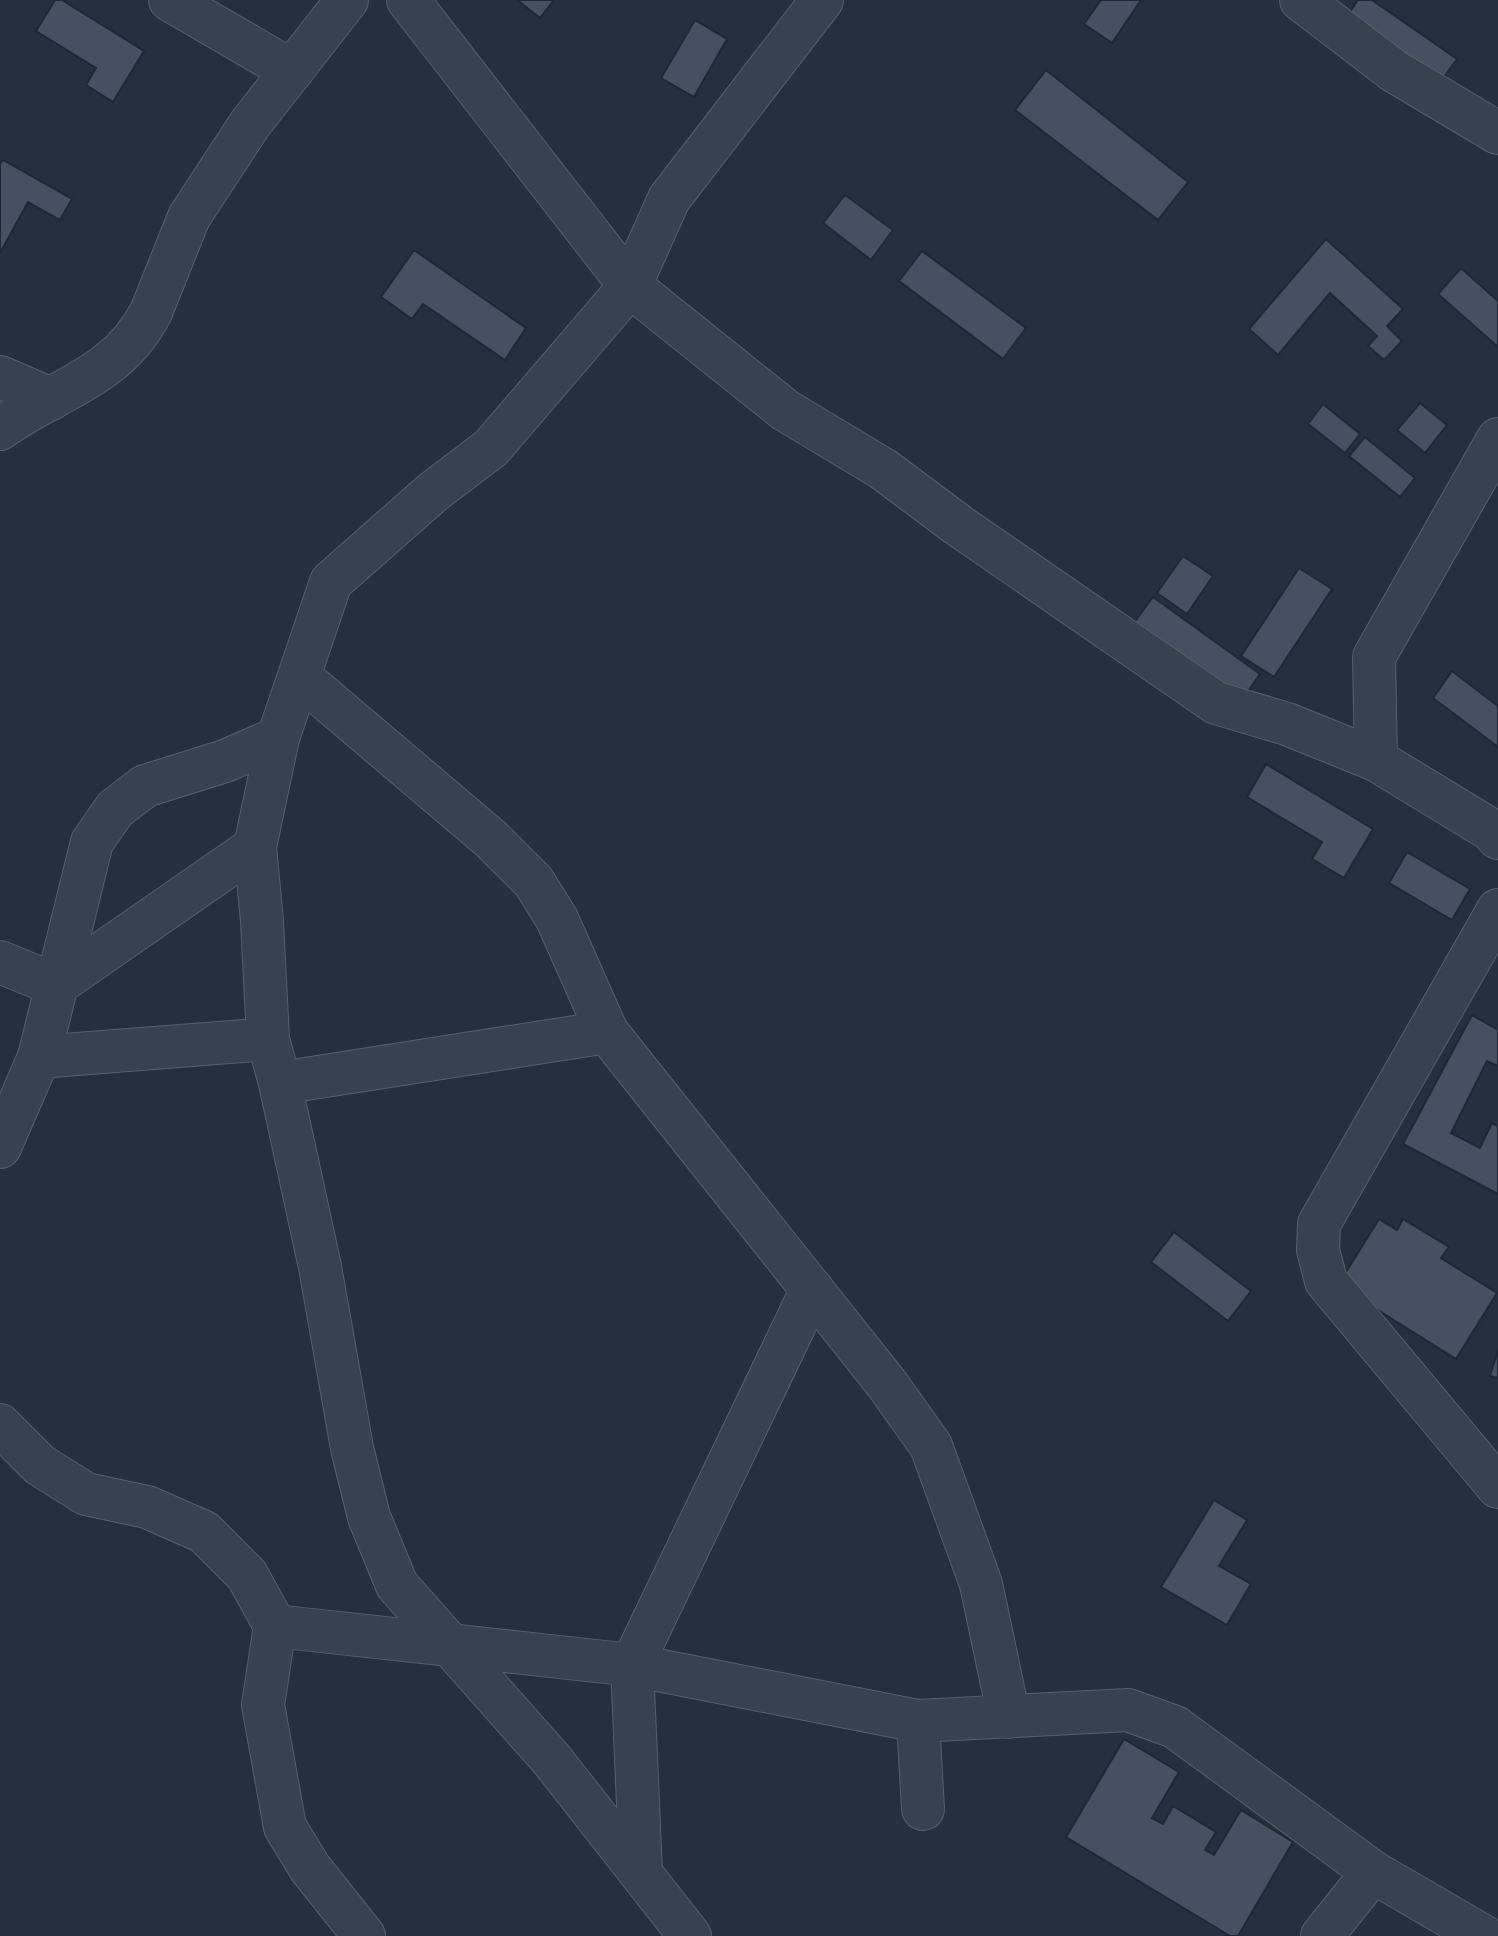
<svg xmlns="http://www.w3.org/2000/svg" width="1498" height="1936" font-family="'Titillium Web',sans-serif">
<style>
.building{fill:#455063;stroke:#1f2836;stroke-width:2}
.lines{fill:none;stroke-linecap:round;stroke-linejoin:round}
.minor-casing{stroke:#565f6d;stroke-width:44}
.minor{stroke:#38414f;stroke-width:42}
</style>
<rect width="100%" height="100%" fill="#242f3f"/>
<g class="building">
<path d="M55 0H62L144 51 113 102 86 85 96 68 36 31Z"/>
<path d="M517 0H554L540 18Z"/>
<path d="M1101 0H1141L1112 43 1084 24Z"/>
<path d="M1358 0H1372L1457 59 1439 84 1345 19Z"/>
<path d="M695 20 727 39 694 97 661 78Z"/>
<path d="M1046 70 1188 182 1158 220 1015 110Z"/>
<path d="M3 160 72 199 60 220 28 202 0 253V164Z"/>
<path d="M845 195 893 230 871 260 823 223Z"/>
<path d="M1326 239 1403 309 1387 326 1402 341 1384 360 1368 346 1377 336 1330 293 1278 355 1249 329Z"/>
<path d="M414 250 526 328 505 360 423 304 412 319 381 297Z"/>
<path d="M922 251 1026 328 1003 359 899 281Z"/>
<path d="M1461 268 1498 301V347L1438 294Z"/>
<path d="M1420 403 1447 425 1425 453 1397 430Z"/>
<path d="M1323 404 1360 434 1345 453 1308 424Z"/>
<path d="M1365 437 1415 478 1400 497 1349 456Z"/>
<path d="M1183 556 1213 576 1187 614 1157 593Z"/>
<path d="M1299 568 1332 589 1274 677 1241 656Z"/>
<path d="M1153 597 1260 674 1239 704 1131 627Z"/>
<path d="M1452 671 1498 706V747L1433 698Z"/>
<path d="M1266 764 1373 829 1344 878 1312 859 1322 842 1247 797Z"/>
<path d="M1407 852 1470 889 1452 920 1389 883Z"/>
<path d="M1472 1015 1498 1030V1066L1487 1061 1451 1133 1480 1148 1492 1123 1498 1126V1194L1403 1144Z"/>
<path d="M1379 1219 1397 1230 1403 1219 1449 1247 1441 1258 1497 1293 1456 1359 1338 1285Z"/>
<path d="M1174 1232 1251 1291 1228 1321 1151 1262Z"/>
<path d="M1498 1350V1378L1490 1376Z"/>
<path d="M1214 1500 1247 1520 1219 1566 1251 1584 1227 1625 1161 1587Z"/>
<path d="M1124 1739 1179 1772 1152 1818 1163 1824 1173 1806 1216 1832 1205 1850 1214 1855 1241 1810 1293 1842 1238 1936H1230L1066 1837Z"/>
</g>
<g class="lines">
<defs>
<g id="minor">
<path d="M170 0 292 71"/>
<path d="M408 0 630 286 785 410 883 469 958 525 1216 703 1287 724 1376 760 1491 830 1498 838"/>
<path d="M1301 0 1394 71 1498 133"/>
<path d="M0 377 51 399"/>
<path d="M0 429C55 389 117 378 151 312L189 217 250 124 347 0"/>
<path d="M300 677 491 839 534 882 557 919 607 1032 887 1384 931 1446 981 1584 1009 1717"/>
<path d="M1376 760 1374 657 1498 439"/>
<path d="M1498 910 1319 1224 1318 1250 1326 1281 1498 1487"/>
<path d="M0 962 56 985 255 847"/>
<path d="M39 1057 268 1039"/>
<path d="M280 1083 607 1032"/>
<path d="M0 1147 39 1057 92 842 115 809 145 786 225 761 278 738"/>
<path d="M0 1425 40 1465 86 1494 147 1507 204 1532 247 1575 275 1626 263 1705 285 1827 310 1868 364 1936"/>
<path d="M275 1626 632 1665 918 1721 1128 1710 1175 1727 1373 1872 1483 1936"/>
<path d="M918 1721 923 1809"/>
<path d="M641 1873 632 1665 812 1289"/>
<path d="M690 1936 552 1760 397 1585 369 1517 352 1448 320 1267 280 1083 268 1039 262 921 255 847 278 738 331 582 433 492 491 448 630 286 669 199 822 0"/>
<path d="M1322 1936 1373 1872"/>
</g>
</defs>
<use href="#minor" class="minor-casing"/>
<use href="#minor" class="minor"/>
</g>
</svg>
